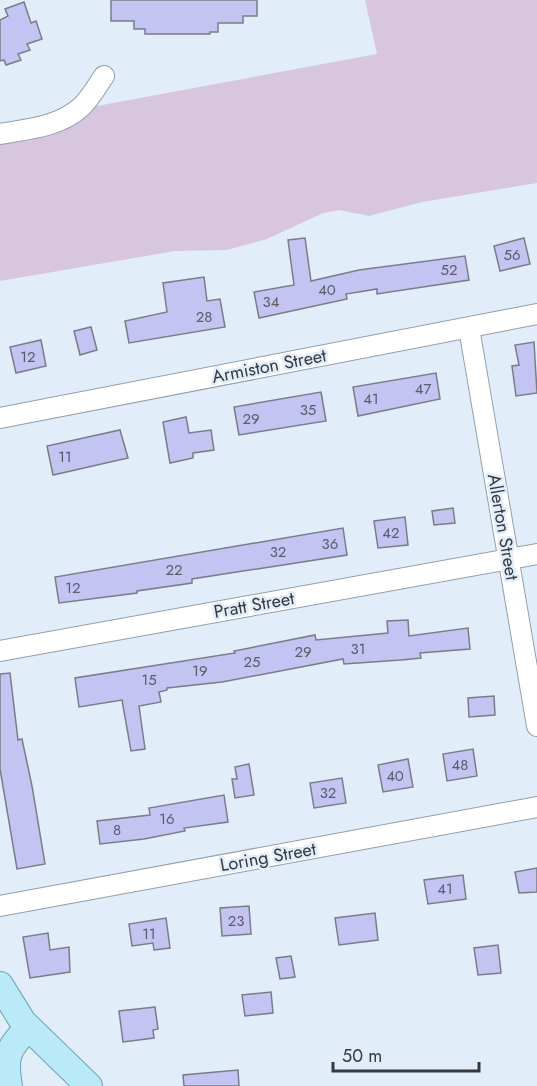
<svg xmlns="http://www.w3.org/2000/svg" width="537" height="1086" font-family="Jost,sans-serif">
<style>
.green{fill:#d8c6df}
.building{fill:#c3c4f2;stroke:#7b7c89;stroke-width:1.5}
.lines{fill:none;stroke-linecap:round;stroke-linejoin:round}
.minor-casing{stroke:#939eaa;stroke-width:22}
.major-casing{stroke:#6ea3b4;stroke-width:28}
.minor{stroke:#fff;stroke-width:20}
.major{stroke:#baeaf8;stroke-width:26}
.labels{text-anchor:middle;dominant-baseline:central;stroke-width:5;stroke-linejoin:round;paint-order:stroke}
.number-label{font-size:15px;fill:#585c6b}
.street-label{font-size:18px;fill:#35393e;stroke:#e2edfa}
</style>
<rect width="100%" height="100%" fill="#e2edfa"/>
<path class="green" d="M365 0H537V183L422 202 369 216 339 210 323 213 267 239 227 250 175 251 0 281V124L377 54Z"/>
<g class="building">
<path d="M111 0H257V16H243V23H218V32H210V34H145V29H134V21H111Z"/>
<path d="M24 2 31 23 36 21 42 39 27 44 30 50 18 54 21 60 6 65 4 60 0 61V20L8 16 5 9Z"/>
<path d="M305 238 311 281 359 270 465 256 469 280 377 294V289L346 294 347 299 259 318 254 292 294 285 288 240Z"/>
<path d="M524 238 530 264 500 271 494 246Z"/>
<path d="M204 277 207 301 220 299 225 327 129 343 125 321 167 312 163 283Z"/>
<path d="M91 327 97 350 80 355 74 331Z"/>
<path d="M41 340 46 366 16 373 10 347Z"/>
<path d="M534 342 537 393 516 396 512 366 519 365 515 345Z"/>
<path d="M436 373 440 399 358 416 353 387Z"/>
<path d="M321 392 326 421 239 435 234 407Z"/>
<path d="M186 417 189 433 211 430 214 450 193 453V458L170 463 163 422Z"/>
<path d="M120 430 128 458 53 475 47 446Z"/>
<path d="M453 508 455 523 434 525 432 511Z"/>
<path d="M405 517 408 545 378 548 374 521Z"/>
<path d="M343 528 347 555 192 579V583L137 591V593L59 603 55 577Z"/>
<path d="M408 620 409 636 468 628 470 649 420 653 421 658 401 660 344 664 343 659 222 682 167 688V690L159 692 161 702 139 706 145 749 131 751 122 700 79 707 75 678 235 653 234 651 315 635 316 640 388 633 387 621Z"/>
<path d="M10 673 18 740 22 739 32 786 45 864 17 869 0 769V674Z"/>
<path d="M494 696 495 715 469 717 468 698Z"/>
<path d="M473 749 477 776 447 781 443 754Z"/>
<path d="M408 759 413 787 383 792 378 765Z"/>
<path d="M249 764 254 795 235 798 232 779H237L235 767Z"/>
<path d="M342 778 346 803 314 808 310 783Z"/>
<path d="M224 795 228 822 184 828 185 831 144 839 100 844 97 821 150 815 149 808Z"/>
<path d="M537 868V892L519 893 515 872Z"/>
<path d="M463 875 466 899 428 904 424 880Z"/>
<path d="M249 906 251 934 222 936 220 908Z"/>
<path d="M375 913 378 940 339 945 335 918Z"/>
<path d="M166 918 170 948 154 950 153 943 132 946 129 924Z"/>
<path d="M48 933 50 950 69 947 70 972 30 978 23 937Z"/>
<path d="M498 945 501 973 478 975 474 948Z"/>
<path d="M291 956 295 977 280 979 276 958Z"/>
<path d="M271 992 273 1013 245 1016 242 995Z"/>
<path d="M155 1007 158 1029 153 1030 154 1038 123 1042 119 1011Z"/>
<path d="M238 1070 239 1086H184L183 1075Z"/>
</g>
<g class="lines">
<defs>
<g id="minor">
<path d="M0 134C28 129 59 127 81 107 90 99 97 86 104 76"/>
<path d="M469 328 537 726"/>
<path d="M0 418 537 314"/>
<path d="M0 651 537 554"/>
<path d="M0 906 537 807"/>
</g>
<g id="major">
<path d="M0 985 23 1022 89 1086"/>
<path d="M9 1086C4 1057 7 1049 28 1028"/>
</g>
</defs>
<use href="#minor" class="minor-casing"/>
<use href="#major" class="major-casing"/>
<use href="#minor" class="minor"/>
<use href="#major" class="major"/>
</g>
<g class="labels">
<g class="number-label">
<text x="512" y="255">56</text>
<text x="449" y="270">52</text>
<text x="327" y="290">40</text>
<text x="271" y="302">34</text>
<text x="204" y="317">28</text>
<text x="28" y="357">12</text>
<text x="423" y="389">47</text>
<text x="371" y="399">41</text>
<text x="308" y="410">35</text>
<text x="251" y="419">29</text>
<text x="65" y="457">11</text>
<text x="391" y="533">42</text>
<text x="330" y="544">36</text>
<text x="278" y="552">32</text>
<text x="174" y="570">22</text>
<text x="73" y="588">12</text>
<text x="358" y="649">31</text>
<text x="303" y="652">29</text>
<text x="252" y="662">25</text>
<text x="200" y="671">19</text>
<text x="149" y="680">15</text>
<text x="460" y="765">48</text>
<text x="395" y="776">40</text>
<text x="328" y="793">32</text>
<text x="167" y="819">16</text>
<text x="117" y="830">8</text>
<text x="445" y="889">41</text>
<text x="236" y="921">23</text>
<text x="149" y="934">11</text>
</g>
<g class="street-label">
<text transform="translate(269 366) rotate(-11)">Armiston Street</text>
<text transform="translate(503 527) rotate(80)">Allerton Street</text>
<text transform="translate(254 605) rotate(-10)">Pratt Street</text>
<text transform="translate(268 857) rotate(-10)">Loring Street</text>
</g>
</g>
<path d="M333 1062v9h146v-9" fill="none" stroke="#35393e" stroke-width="3"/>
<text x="342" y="1062" font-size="18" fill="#35393e" stroke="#e2edfa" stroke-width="4.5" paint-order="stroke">50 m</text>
</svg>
